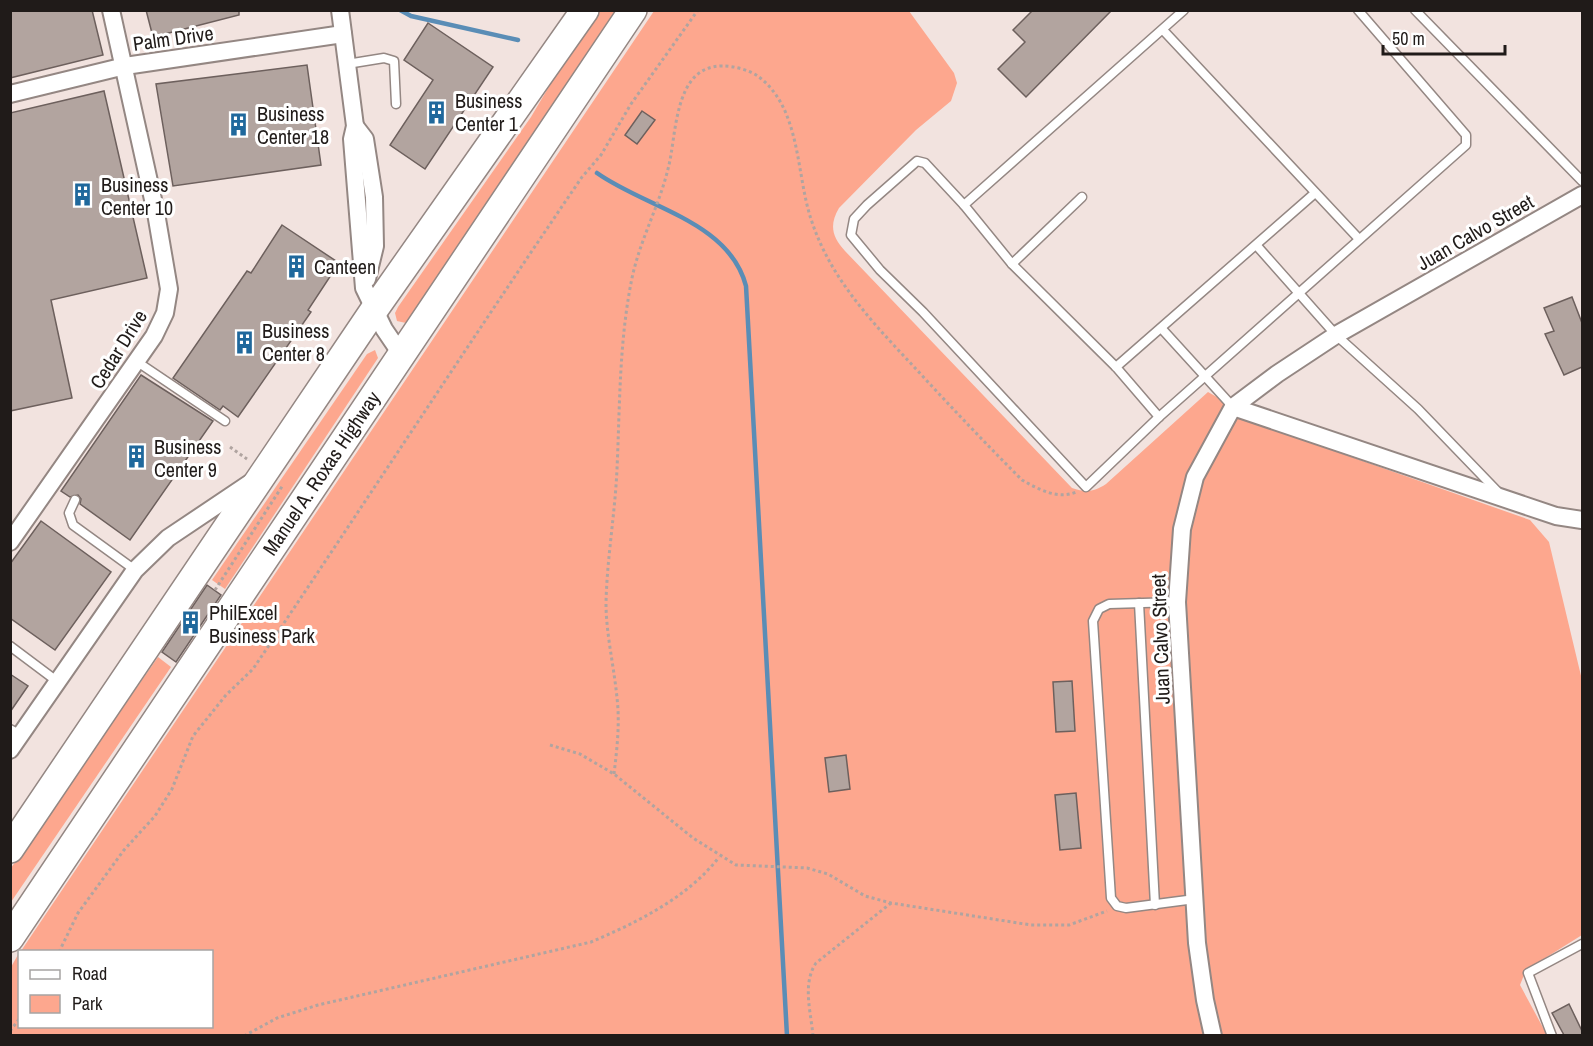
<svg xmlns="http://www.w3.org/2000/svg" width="1593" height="1046" font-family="'Archivo Narrow',sans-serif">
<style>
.green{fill:#fda78e}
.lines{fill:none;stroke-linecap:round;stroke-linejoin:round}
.stream{stroke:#5a8db6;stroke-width:4.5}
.building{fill:#b2a49f;stroke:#6d605d;stroke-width:1.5}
.lane-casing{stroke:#948783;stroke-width:11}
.street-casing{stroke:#948783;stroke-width:20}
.primary-casing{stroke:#948783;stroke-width:30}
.path{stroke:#b0a4a0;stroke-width:3;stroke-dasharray:3 3;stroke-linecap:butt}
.lane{stroke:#fff;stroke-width:8}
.street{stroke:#fff;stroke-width:16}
.primary{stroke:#fff;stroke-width:27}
.labels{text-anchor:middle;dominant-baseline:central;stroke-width:6;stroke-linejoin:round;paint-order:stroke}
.street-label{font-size:20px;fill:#201b19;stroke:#fff}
.poi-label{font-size:20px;fill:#201b19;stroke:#fff;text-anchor:start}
</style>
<rect width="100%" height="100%" fill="#f2e3df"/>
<g class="green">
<path d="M598 11H617L410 320 406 323 397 321 395 313 398 307 531 117 567 56Z"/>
<path d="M654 11H909L954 73 957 83 951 101 916 130 839 208C829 225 832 237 845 251L1072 488C1086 493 1094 492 1106 484L1208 392 1275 430 1530 520 1549 542 1582 680V935L1526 970 1520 985 1547 1035 11 1036V967L19 953 20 1026H212V952L21 951Z"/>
<path d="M375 350 378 358 225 589 212 580 367 354Z"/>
<path d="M158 657 171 667 11 902V868Z"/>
</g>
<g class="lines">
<g class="stream">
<path d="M400 10 411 16 518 40"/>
<path d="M597 173C646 208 729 221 746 286L787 1036"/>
</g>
</g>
<g class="building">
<path d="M10 10H92L103 55 10 78Z"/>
<path d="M146 10H239V15L153 37Z"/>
<path d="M1033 10H1112L1026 97 998 69 1025 42 1013 30Z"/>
<path d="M428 23 493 67 425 169 390 145 433 80 404 60Z"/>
<path d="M307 65 321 165 173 186 156 84Z"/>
<path d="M104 91 147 278 51 300 72 398 10 411V113Z"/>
<path d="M642 111 655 120 637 144 625 135Z"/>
<path d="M282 225 339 263 308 310 311 312 238 417 223 406 220 410 173 378 247 271 251 273Z"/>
<path d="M1572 297 1582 323V367L1564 375 1545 334 1554 331 1544 308Z"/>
<path d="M141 375 213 421 130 540 80 504 81 499 78 495 70 497 61 491Z"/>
<path d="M41 521 111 572 55 650 10 618V564Z"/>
<path d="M207 585 221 595 176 662 162 652Z"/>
<path d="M10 674 28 686 10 712Z"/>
<path d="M1072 681 1075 731 1056 732 1053 682Z"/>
<path d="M846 755 850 789 829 792 825 758Z"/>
<path d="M1076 793 1081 848 1060 850 1055 795Z"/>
<path d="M1569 1004 1582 1031V1035H1564L1552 1013Z"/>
</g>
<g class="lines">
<defs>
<g id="lane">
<path d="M1415 10 1582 181"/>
<path d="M1163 30 1359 239"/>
<path d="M347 64 384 58 394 61 396 104"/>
<path d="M964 205 925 163 917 161 867 205 854 219 851 235 880 270 923 312 1086 487 1159 417 1466 145V135L1358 10"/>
<path d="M1257 246 1336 335 1418 409 1498 492"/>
<path d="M1012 264 1082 197"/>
<path d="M1162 329 1233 407"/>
<path d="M136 361 225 421"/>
<path d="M1116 367 1315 193"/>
<path d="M1159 417 1116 367 1012 264 964 205 1184 10"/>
<path d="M75 500 69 513 73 525 135 570"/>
<path d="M1177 602 1109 604 1099 609 1093 621 1111 898 1117 906 1126 908 1195 899"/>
<path d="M1139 603 1155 905"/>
<path d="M10 646 58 682"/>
<path d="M10 729 21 735"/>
<path d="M1552 1036 1528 973 1582 944"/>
</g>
<g id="street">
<path d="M340 10 355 126 352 139 364 288 384 329 401 354"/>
<path d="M10 94 125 66 343 34"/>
<path d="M355 126 365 139 374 197 375 246 367 279"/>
<path d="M1233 407 1556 516 1582 520"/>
<path d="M10 542 154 336 165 313 169 289 156 213 111 10"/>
<path d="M10 750 135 570 168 538 253 481"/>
<path d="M1213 1036 1205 1000 1197 943 1177 602 1182 529 1195 477 1233 407 1277 374 1336 335 1582 195"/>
</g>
<g id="primary">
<path d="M10 849 374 310 585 10"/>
<path d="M10 938 633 10"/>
</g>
</defs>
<use href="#lane" class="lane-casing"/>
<use href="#street" class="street-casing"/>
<use href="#primary" class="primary-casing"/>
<g class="path">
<path d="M230 447 247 459"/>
<path d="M215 590 283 485"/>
<path d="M550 745 580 754 614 774 693 838 736 865 807 868 828 874 865 896 891 903 1031 925H1069L1107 911"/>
<path d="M614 774C617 749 620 723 617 698 614 666 606 634 606 603 607 558 615 514 617 469 620 404 619 342 632 278 640 240 659 206 668 169 677 136 673 65 723 66 734 66 750 70 759 77 801 109 796 174 811 219 830 279 874 324 916 369 951 407 986 444 1022 480 1038 489 1058 500 1076 492"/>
<path d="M59 952 78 913 124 850 155 816 172 789 193 736 226 695 253 669C363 506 471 340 582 177L601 155 631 104 698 10"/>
<path d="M10 1031 20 1018"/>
<path d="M244 1036 277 1018 318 1005 591 942C636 923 689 897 719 857"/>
<path d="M813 1036C811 1012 802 984 816 963L891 903"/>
</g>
<use href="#lane" class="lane"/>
<use href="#street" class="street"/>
<use href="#primary" class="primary"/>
</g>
<defs>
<symbol id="building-bare" viewBox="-9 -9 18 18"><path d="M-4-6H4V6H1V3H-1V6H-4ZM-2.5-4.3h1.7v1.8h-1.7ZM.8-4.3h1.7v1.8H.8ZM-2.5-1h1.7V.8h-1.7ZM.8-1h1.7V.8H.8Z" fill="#1f689c" stroke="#fff" stroke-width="2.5" paint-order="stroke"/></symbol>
</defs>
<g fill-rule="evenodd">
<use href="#building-bare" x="420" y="96" width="33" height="33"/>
<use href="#building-bare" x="222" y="108" width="33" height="33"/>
<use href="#building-bare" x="66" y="178" width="33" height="33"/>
<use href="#building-bare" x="280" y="250" width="33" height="33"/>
<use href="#building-bare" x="228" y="326" width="33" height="33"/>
<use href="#building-bare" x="120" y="440" width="33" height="33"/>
<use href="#building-bare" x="174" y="606" width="33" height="33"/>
</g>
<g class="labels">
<g class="street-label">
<text transform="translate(173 38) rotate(-8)">Palm Drive</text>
<text transform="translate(1475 232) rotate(-30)">Juan Calvo Street</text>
<text transform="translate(118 349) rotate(-58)">Cedar Drive</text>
<text transform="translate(321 473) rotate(-56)">Manuel A. Roxas Highway</text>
<text transform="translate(1160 639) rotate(-92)">Juan Calvo Street</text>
</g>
<g class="poi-label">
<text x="455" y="100">Business<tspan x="455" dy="23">Center 1</tspan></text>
<text x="257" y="113">Business<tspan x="257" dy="23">Center 18</tspan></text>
<text x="101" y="184">Business<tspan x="101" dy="23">Center 10</tspan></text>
<text x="314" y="266">Canteen</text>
<text x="262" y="330">Business<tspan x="262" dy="23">Center 8</tspan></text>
<text x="154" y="446">Business<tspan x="154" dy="23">Center 9</tspan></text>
<text x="209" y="612">PhilExcel<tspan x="209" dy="23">Business Park</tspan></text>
</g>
</g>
<rect width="1593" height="1046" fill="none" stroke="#201b19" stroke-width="24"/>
<rect x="18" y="950" width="195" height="78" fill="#ffffff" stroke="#a6a4a3" stroke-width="1.5"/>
<rect x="30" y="970" width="30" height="9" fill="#ffffff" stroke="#a6a4a3" stroke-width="1.5"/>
<text x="72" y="980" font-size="18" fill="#201b19">Road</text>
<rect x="30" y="995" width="30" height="18" fill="#fda78e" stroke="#a6a4a3" stroke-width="1.5"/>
<text x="72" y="1010" font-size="18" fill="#201b19">Park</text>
<path d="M1383 45v9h122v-9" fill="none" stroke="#201b19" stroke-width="3"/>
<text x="1392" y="45" font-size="18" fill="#201b19" stroke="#ffffff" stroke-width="4.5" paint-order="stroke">50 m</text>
</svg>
